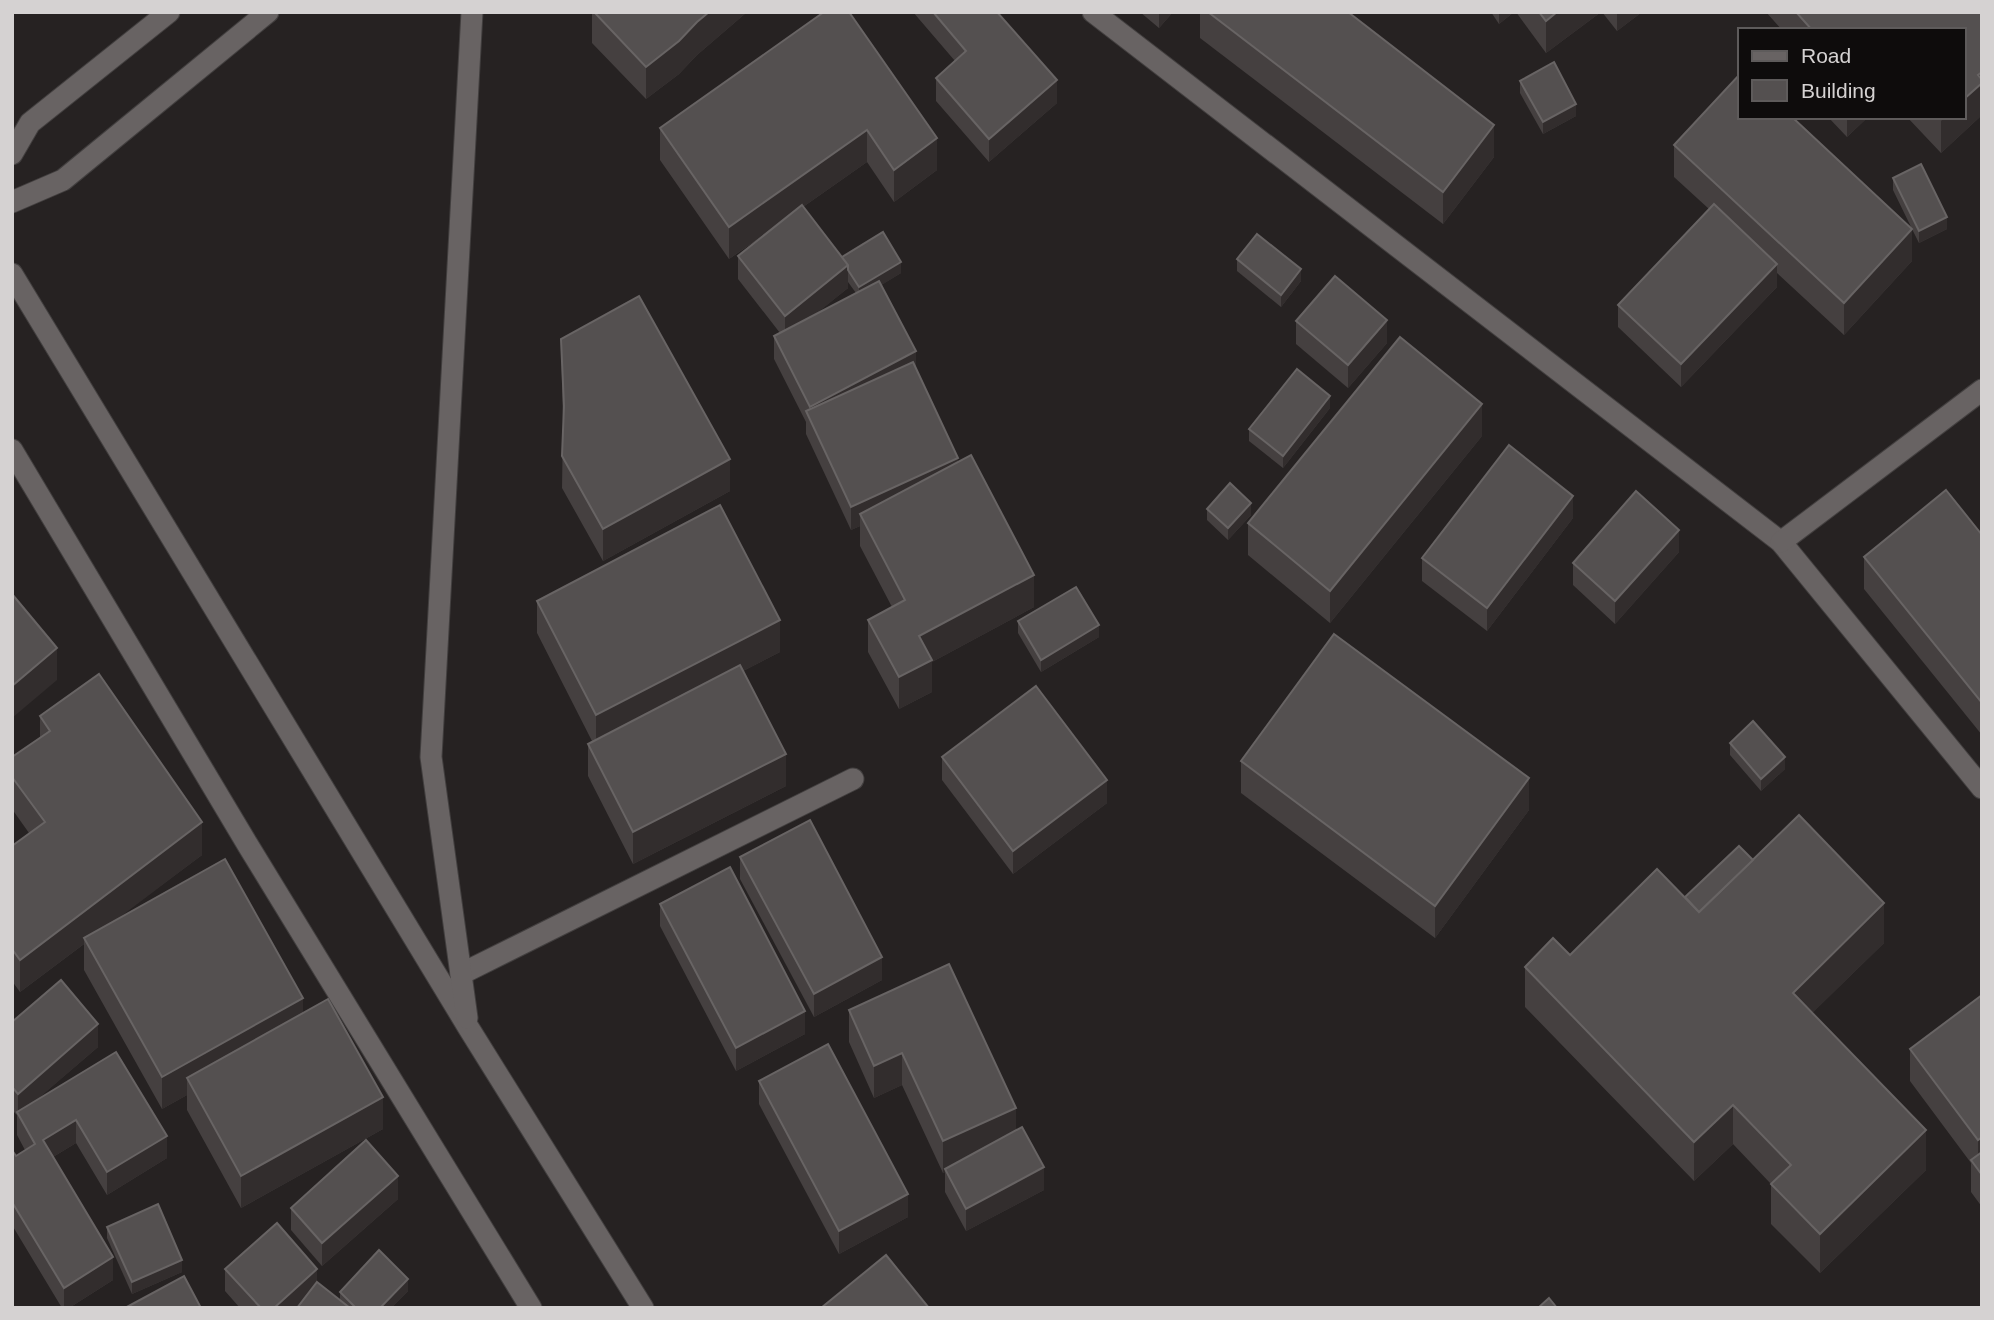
<svg xmlns="http://www.w3.org/2000/svg" width="1994" height="1320" font-family="Arial,sans-serif">
<style>
.lines{fill:none;stroke-linecap:round;stroke-linejoin:round}
.street-casing{stroke:#423f3f;stroke-width:23}
.secondary-casing{stroke:#423f3f;stroke-width:23}
.street{stroke:#686363;stroke-width:21}
.secondary{stroke:#686363;stroke-width:21}
.wall{fill:#454040;fill-rule:evenodd}
.shaded-wall{fill:#322d2d}
.building{fill:#545050;stroke:#686464;stroke-width:2}
</style>
<rect width="100%" height="100%" fill="#262222"/>
<g class="lines">
<defs>
<g id="street">
<path d="M1093 12 1781 542 1982 788"/>
<path d="M1781 542 1982 390"/>
<path d="M461 974 853 779"/>
</g>
<g id="secondary">
<path d="M12 154 30 123 169 12"/>
<path d="M12 202 63 180 268 12"/>
<path d="M12 274 468 1027 643 1308"/>
<path d="M12 450 249 847 531 1308"/>
<path d="M467 1018 431 757 472 12"/>
</g>
</defs>
<use href="#street" class="street-casing"/>
<use href="#secondary" class="secondary-casing"/>
<use href="#street" class="street"/>
<use href="#secondary" class="secondary"/>
</g>
<g class="wall">
<path d="M592 12H747L697 55 679 74 646 99 592 43Z"/>
<path d="M824 12 937 170 894 202 867 162 803 207 842 257 901 273 881 285 916 368 958 462 1034 607 932 662V692L899 709 868 652V620L892 607 860 546V526L851 530 806 434V422L774 359V336L780 333 738 279V256L774 228 729 259 660 160V128ZM848 282 856 293 814 315 848 288Z"/>
<path d="M913 12H997L1057 103 989 162 936 101V78L955 61Z"/>
<path d="M1140 12H1173L1159 28Z"/>
<path d="M1200 12H1348L1494 157 1443 224 1200 38Z"/>
<path d="M1491 12H1514L1499 24Z"/>
<path d="M1516 12H1601L1546 53Z"/>
<path d="M1602 12H1642L1617 31Z"/>
<path d="M1766 12H1982V115L1941 153 1907 117H1964V30H1782Z"/>
<path d="M1520 81 1576 116 1543 134 1520 93Z"/>
<path d="M1828 117H1868L1847 137Z"/>
<path d="M1674 145 1912 229 1893 190V178L1947 229 1919 243 1912 229V261L1844 335 1777 273V287L1681 387 1618 327V305L1709 209 1674 177Z"/>
<path d="M1237 259 1301 281 1281 307 1237 271Z"/>
<path d="M1296 321 1387 343 1348 388 1296 344Z"/>
<path d="M561 339 730 491 603 561 562 488 563 424Z"/>
<path d="M1330 408 1283 468 1249 441V429Z"/>
<path d="M1482 436 1330 623 1248 555V523Z"/>
<path d="M1207 509 1251 515 1228 540 1207 520Z"/>
<path d="M1573 518 1487 631 1422 581V558Z"/>
<path d="M1982 535V735L1864 589V557Z"/>
<path d="M1679 552 1615 624 1573 585V563Z"/>
<path d="M537 601 780 652 743 671 786 786 633 864 588 776V744L592 741 537 633Z"/>
<path d="M1018 621 1099 637 1041 672 1018 633Z"/>
<path d="M40 716 202 855 112 922 303 1013 383 1129 241 1208 187 1110V1095L162 1109 84 970V944L20 992 12 981V846L29 833 12 809V757L40 738Z"/>
<path d="M1730 743 1785 769 1761 791 1730 755Z"/>
<path d="M942 757 1107 803 1013 874 942 780Z"/>
<path d="M1241 761 1529 810 1435 938 1241 793Z"/>
<path d="M740 857 882 980 814 1017 740 879Z"/>
<path d="M1753 860 1884 943 1812 1013 1926 1170 1820 1273 1771 1224V1184L1733 1144 1694 1181 1525 1007V967L1570 955 1685 897Z"/>
<path d="M660 904 805 1034 736 1071 660 926Z"/>
<path d="M1982 995V1207L1971 1192V1163L1910 1081V1049Z"/>
<path d="M849 1010 1016 1131 1044 1190 966 1231 945 1192V1172L943 1173 902 1085 874 1098 849 1042Z"/>
<path d="M12 1022 98 1047 36 1100 167 1158 107 1195 76 1143 53 1157 113 1280 69 1308H62L12 1225V1150L16 1156 25 1150 17 1135V1115L12 1110Z"/>
<path d="M759 1081 908 1217 839 1254 759 1104Z"/>
<path d="M398 1199 322 1266 291 1230V1208Z"/>
<path d="M107 1227 182 1272 132 1294 107 1238Z"/>
<path d="M225 1269 317 1283 340 1300V1292L408 1291 391 1308H240L225 1291Z"/>
</g>
<g class="shaded-wall">
<path d="M709 12H747L697 55 679 74 646 99V67Z"/>
<path d="M1159 12H1173L1159 28Z"/>
<path d="M1499 12H1514L1499 24Z"/>
<path d="M1557 12H1601L1546 53V21Z"/>
<path d="M1617 12H1642L1617 31Z"/>
<path d="M1982 72V115L1941 153V121L1945 117H1964V99L1978 75Z"/>
<path d="M1057 80V103L989 162V139Z"/>
<path d="M1576 104V116L1543 134V122Z"/>
<path d="M1847 117H1868L1847 137Z"/>
<path d="M1494 125V157L1443 224V192Z"/>
<path d="M867 130V162L729 259V227Z"/>
<path d="M937 138V170L894 202V170Z"/>
<path d="M1947 217V229L1919 243V231Z"/>
<path d="M1912 229V261L1844 335V303Z"/>
<path d="M901 262V273L859 299V287Z"/>
<path d="M1777 264V287L1681 387V364Z"/>
<path d="M848 265V288L785 339V316Z"/>
<path d="M1301 269V281L1281 307V295Z"/>
<path d="M1387 320V343L1348 388V365Z"/>
<path d="M916 351V374L810 420V407Z"/>
<path d="M1330 396V408L1283 468V456Z"/>
<path d="M1482 404V436L1330 623V591Z"/>
<path d="M958 458V480L860 514V526L851 530V507Z"/>
<path d="M730 459V491L603 561V529Z"/>
<path d="M1573 496V518L1487 631V608Z"/>
<path d="M1251 503V515L1228 540V528Z"/>
<path d="M1679 530V552L1615 624V601Z"/>
<path d="M1034 575V607L932 662V692L899 709V677L919 636Z"/>
<path d="M780 620V652L596 747V715Z"/>
<path d="M1099 625V637L1041 672V660Z"/>
<path d="M57 648V680L12 718V686Z"/>
<path d="M786 754V786L633 864V832Z"/>
<path d="M1785 757V769L1761 791V779Z"/>
<path d="M1529 778V810L1435 938V906Z"/>
<path d="M1107 780V803L1013 874V851Z"/>
<path d="M202 822V855L87 942 84 938V944L20 992V960Z"/>
<path d="M1884 903V943L1793 1032V993Z"/>
<path d="M882 957V980L814 1017V994Z"/>
<path d="M303 998V1030L187 1078V1095L162 1109V1077Z"/>
<path d="M805 1011V1034L736 1071V1048Z"/>
<path d="M98 1024V1047L18 1116V1094Z"/>
<path d="M902 1053V1085L874 1098V1066Z"/>
<path d="M383 1097V1129L241 1208V1176Z"/>
<path d="M1733 1105V1144L1694 1181V1142Z"/>
<path d="M1016 1108V1140L945 1169V1172L943 1173V1141Z"/>
<path d="M76 1120V1143L43 1163V1140Z"/>
<path d="M1926 1130V1170L1820 1273V1234Z"/>
<path d="M167 1136V1158L107 1195V1172Z"/>
<path d="M1982 1137V1169H1978V1140Z"/>
<path d="M1044 1167V1190L966 1231V1209Z"/>
<path d="M398 1176V1199L322 1266V1243Z"/>
<path d="M908 1194V1217L839 1254V1231Z"/>
<path d="M113 1257V1280L69 1308H64V1288Z"/>
<path d="M182 1260V1272L132 1294V1282Z"/>
<path d="M317 1269V1292L299 1308H274Z"/>
<path d="M408 1279V1291L391 1308H380Z"/>
</g>
<g class="building">
<path d="M594 12H709L697 22 679 41 646 67Z"/>
<path d="M824 12H849L937 138 894 170 867 130 729 227 660 128Z"/>
<path d="M933 12H997L1057 80 989 139 936 78 966 51Z"/>
<path d="M1208 12H1348L1494 125 1443 192Z"/>
<path d="M1539 12H1557L1546 21Z"/>
<path d="M1796 12H1982V72L1978 75 1982 80V83L1964 99V30H1812Z"/>
<path d="M1554 62 1576 104 1543 122 1520 81Z"/>
<path d="M1740 74V117H1792L1912 229 1844 303 1674 145Z"/>
<path d="M1921 164 1947 217 1919 231 1893 178Z"/>
<path d="M1714 204 1777 264 1681 364 1618 305Z"/>
<path d="M802 205 848 265 785 316 738 256Z"/>
<path d="M883 232 901 262 859 287 848 270V265L842 257Z"/>
<path d="M1257 234 1301 269 1281 295 1237 259Z"/>
<path d="M1335 276 1387 320 1348 365 1296 321Z"/>
<path d="M879 281 916 351 810 407 774 336Z"/>
<path d="M639 296 730 459 603 529 562 456 564 406 561 339Z"/>
<path d="M1400 337 1482 404 1330 591 1248 523Z"/>
<path d="M913 362 958 458 851 507 806 411Z"/>
<path d="M1297 369 1330 396 1283 456 1249 429Z"/>
<path d="M1509 445 1573 496 1487 608 1422 558Z"/>
<path d="M971 455 1034 575 919 636 932 660 899 677 868 620 905 600 860 514Z"/>
<path d="M1230 483 1251 503 1228 528 1207 509Z"/>
<path d="M1946 490 1982 535V703L1864 557Z"/>
<path d="M1636 491 1679 530 1615 601 1573 563Z"/>
<path d="M720 505 780 620 596 715 537 601Z"/>
<path d="M1076 587 1099 625 1041 660 1018 621Z"/>
<path d="M12 594 57 648 12 686Z"/>
<path d="M1334 634 1529 778 1435 906 1241 761Z"/>
<path d="M740 665 786 754 633 832 588 744Z"/>
<path d="M99 674 202 822 20 960 12 949V846L45 822 12 777V757L50 731 40 716Z"/>
<path d="M1036 686 1107 780 1013 851 942 757Z"/>
<path d="M1753 721 1785 757 1761 779 1730 743Z"/>
<path d="M1799 815 1884 903 1793 993 1926 1130 1820 1234 1771 1184 1791 1165 1733 1105 1694 1142 1525 967 1553 938 1570 955 1657 869 1699 912Z"/>
<path d="M810 820 882 957 814 994 740 857Z"/>
<path d="M1739 846 1753 860 1699 912 1685 897Z"/>
<path d="M225 859 303 998 162 1077 84 938Z"/>
<path d="M730 867 805 1011 736 1048 660 904Z"/>
<path d="M949 964 1016 1108 943 1141 902 1053 874 1066 849 1010Z"/>
<path d="M61 980 98 1024 18 1094 12 1087V1022Z"/>
<path d="M1982 995V1137L1978 1140 1910 1049Z"/>
<path d="M328 999 383 1097 241 1176 187 1078Z"/>
<path d="M828 1044 908 1194 839 1231 759 1081Z"/>
<path d="M116 1052 167 1136 107 1172 76 1120 43 1140 113 1257 64 1288 12 1202V1150L16 1156 35 1144 17 1112Z"/>
<path d="M1022 1127 1044 1167 966 1209 945 1169Z"/>
<path d="M366 1140 398 1176 322 1243 291 1208Z"/>
<path d="M1982 1152V1175L1971 1160Z"/>
<path d="M158 1204 182 1260 132 1282 107 1227Z"/>
<path d="M277 1223 317 1269 274 1308H261L225 1269Z"/>
<path d="M379 1250 408 1279 380 1308H356L340 1292Z"/>
<path d="M886 1255 929 1308H821Z"/>
<path d="M184 1276 201 1308H125Z"/>
<path d="M317 1282 350 1308H297Z"/>
<path d="M1549 1298 1557 1308H1538Z"/>
</g>
<rect width="1994" height="1320" fill="none" stroke="#d5d2d2" stroke-width="28"/>
<rect x="1738" y="28" width="228" height="91" fill="#0e0c0c" stroke="#5e5b5b" stroke-width="2"/>
<rect x="1752" y="51" width="35" height="10" fill="#686363" stroke="#5e5b5b" stroke-width="2"/>
<text x="1801" y="63" font-size="21" fill="#d5d2d2">Road</text>
<rect x="1752" y="80" width="35" height="21" fill="#545050" stroke="#5e5b5b" stroke-width="2"/>
<text x="1801" y="98" font-size="21" fill="#d5d2d2">Building</text>
</svg>
